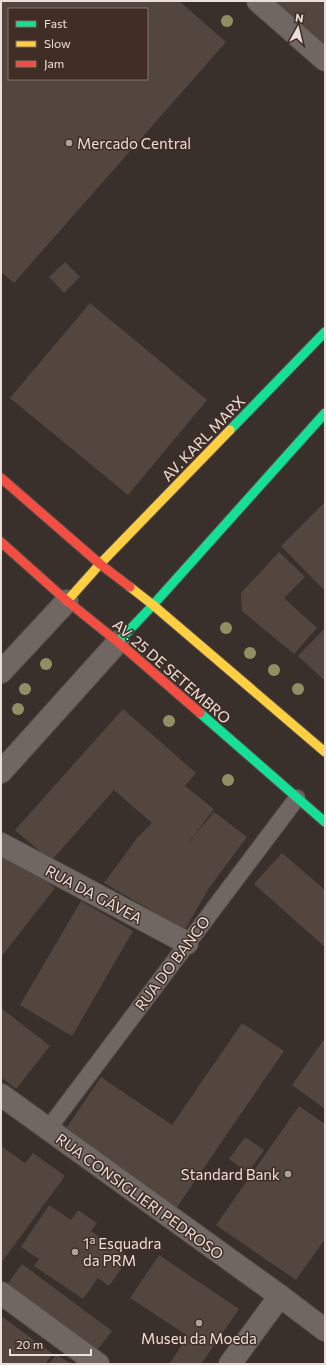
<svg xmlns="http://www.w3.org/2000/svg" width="326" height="1365" font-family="Commissioner,sans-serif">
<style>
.building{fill:#52463f;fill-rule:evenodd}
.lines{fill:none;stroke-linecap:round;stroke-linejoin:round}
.lane-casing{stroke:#554c48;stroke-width:18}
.street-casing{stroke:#554c48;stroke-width:24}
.fast-casing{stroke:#554c48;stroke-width:11}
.slow-casing{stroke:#554c48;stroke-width:11}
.jam-casing{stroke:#554c48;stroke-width:11}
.lane{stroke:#706763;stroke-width:16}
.street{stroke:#706763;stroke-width:22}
.fast{stroke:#16e098;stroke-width:9}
.slow{stroke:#ffcf43;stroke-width:9}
.jam{stroke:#f24e42;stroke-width:9}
.tree{fill:#8f8f63}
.poi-dot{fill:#ada29d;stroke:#402d25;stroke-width:1.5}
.labels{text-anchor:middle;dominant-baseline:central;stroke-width:3;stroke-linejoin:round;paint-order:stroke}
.poi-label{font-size:15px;fill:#ebdfda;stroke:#402d25;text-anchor:start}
.street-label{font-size:15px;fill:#ebdfda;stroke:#402d25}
</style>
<rect width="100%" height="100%" fill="#3a302b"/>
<g class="building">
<path d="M1 1H179L226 42 14 283 1 272ZM9 9H147V79H9Z"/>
<path d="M275 1H325V47Z"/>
<path d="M65 262 80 277 64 293 49 277Z"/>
<path d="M90 303 207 400 128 495 10 398Z"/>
<path d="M325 502V587L323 589 281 546Z"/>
<path d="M279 552 305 577 284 598 317 628 294 654 242 611 241 593Z"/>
<path d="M325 628V681L298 656Z"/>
<path d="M123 709 196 773 185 786 214 809 187 845 214 812 247 837 209 888 184 931 149 909 104 883 137 838 152 823 114 790 51 861 15 830Z"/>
<path d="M5 849 55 888 1 957V853Z"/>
<path d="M282 853 325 890V947L254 884Z"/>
<path d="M81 901 133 931 72 1036 20 1005Z"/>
<path d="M1 1008 50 1046 16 1089 1 1077Z"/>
<path d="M242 1023 284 1051 175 1210 63 1133 101 1077 172 1125Z"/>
<path d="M325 1038V1109L292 1085Z"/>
<path d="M299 1106 325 1124V1239L296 1280 216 1225Z"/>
<path d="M245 1137 264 1150 248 1173 229 1159Z"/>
<path d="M1 1146 25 1163 33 1153 65 1176 1 1263Z"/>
<path d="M49 1205 71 1220 78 1210 97 1223 91 1231 129 1257 109 1286 98 1278 83 1299 34 1266 39 1259 21 1247Z"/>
<path d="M159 1255 239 1309 201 1364H169L188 1336 130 1298Z"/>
<path d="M22 1264 112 1331 95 1353 6 1286Z"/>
<path d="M1 1316 53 1354 45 1364H1Z"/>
<path d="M56 1354 65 1360 72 1364H49Z"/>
</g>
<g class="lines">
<defs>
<path id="lane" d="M48 1129 297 798"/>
<g id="street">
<path d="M258 1 325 60"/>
<path d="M1 672 67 601"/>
<path d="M1 772 118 642"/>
<path d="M1 844 187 943"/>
<path d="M1 1095 280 1296 325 1330"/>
<path d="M1 1293 98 1364"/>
<path d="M230 1364 280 1296"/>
</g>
<g id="fast">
<path d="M230 430 325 332"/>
<path d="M118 642 153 605 325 413"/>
<path d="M200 713 325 822"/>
</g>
<g id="slow">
<path d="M130 587 153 605 325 752"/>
<path d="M67 601 100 564 230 430"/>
</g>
<g id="jam">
<path d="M1 478 100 564 130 587"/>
<path d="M1 542 67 601 118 642 200 713"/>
</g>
</defs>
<use href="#lane" class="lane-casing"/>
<use href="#street" class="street-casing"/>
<use href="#fast" class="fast-casing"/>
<use href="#slow" class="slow-casing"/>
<use href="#jam" class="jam-casing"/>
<use href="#lane" class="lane"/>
<use href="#street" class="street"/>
<use href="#fast" class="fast"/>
<use href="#slow" class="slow"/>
<use href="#jam" class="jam"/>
</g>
<g class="tree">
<circle cx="227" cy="21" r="6"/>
<circle cx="226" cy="628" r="6"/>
<circle cx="250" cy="653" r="6"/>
<circle cx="46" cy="664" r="6"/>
<circle cx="274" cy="670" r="6"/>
<circle cx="25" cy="689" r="6"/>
<circle cx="298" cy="689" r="6"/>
<circle cx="18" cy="709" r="6"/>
<circle cx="169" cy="721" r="6"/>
<circle cx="228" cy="780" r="6"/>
</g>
<g class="poi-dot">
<circle cx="69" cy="143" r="4"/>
<circle cx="288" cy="1174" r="4"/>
<circle cx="75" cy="1252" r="4"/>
<circle cx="199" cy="1323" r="4"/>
</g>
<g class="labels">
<g class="poi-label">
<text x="77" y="143">Mercado Central</text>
<text x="280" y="1174" text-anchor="end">Standard Bank</text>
<text x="83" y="1243">1ª Esquadra<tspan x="83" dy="17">da PRM</tspan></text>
<text x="199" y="1338" text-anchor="middle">Museu da Moeda</text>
</g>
<g class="street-label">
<text transform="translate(203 438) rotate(-46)">AV. KARL MARX</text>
<text transform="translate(172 671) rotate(41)">AV. 25 DE SETEMBRO</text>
<text transform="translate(94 894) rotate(28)">RUA DA GÁVEA</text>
<text transform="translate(172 963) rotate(-53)">RUA DO BANCO</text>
<text transform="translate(140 1196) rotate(36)">RUA CONSIGLIERI PEDROSO</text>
</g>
</g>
<rect width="326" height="1365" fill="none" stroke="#ebdfda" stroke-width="4"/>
<rect x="8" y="8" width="140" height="72" fill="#402d25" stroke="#84746d"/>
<rect x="16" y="21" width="20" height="6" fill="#16e098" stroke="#84746d"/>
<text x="44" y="28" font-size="12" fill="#ebdfda">Fast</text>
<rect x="16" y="41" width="20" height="6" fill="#ffcf43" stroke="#84746d"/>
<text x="44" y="48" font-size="12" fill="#ebdfda">Slow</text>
<rect x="16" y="61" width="20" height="6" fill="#f24e42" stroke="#84746d"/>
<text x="44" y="68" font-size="12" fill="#ebdfda">Jam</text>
<g transform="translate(298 28) rotate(8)" stroke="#402d25" stroke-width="3" paint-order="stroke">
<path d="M0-3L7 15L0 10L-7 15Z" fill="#ebdfda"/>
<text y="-6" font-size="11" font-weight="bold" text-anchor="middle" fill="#ebdfda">N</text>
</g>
<path d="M10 1349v6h81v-6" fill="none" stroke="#ebdfda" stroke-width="2"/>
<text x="16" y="1349" font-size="12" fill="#ebdfda" stroke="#402d25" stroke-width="3" paint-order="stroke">20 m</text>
</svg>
